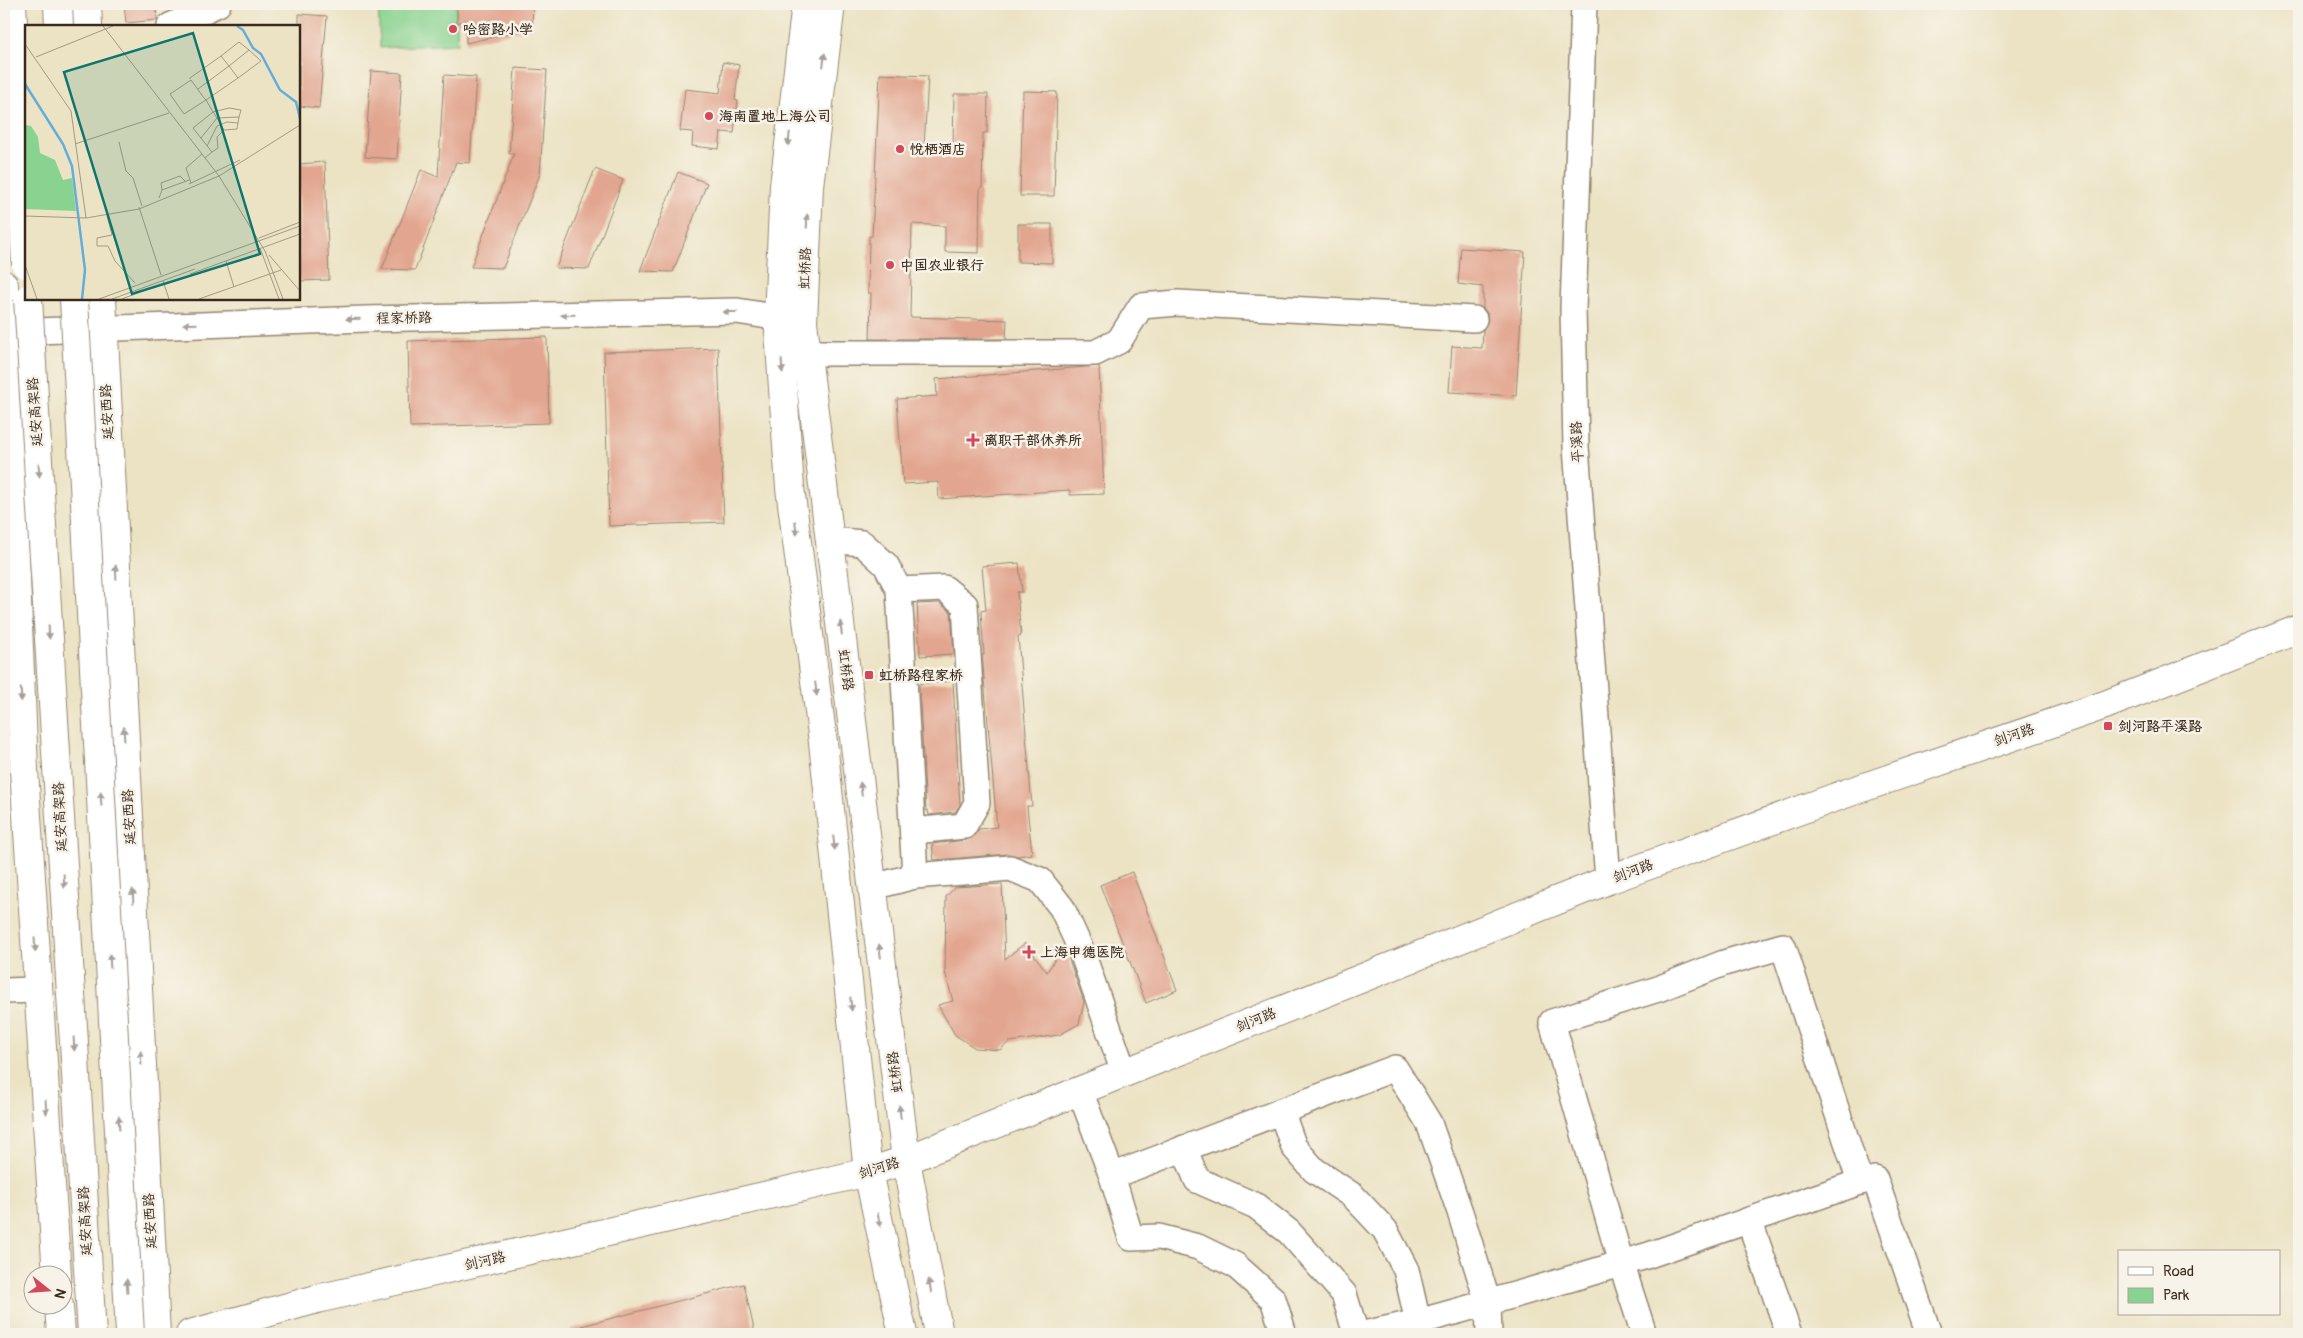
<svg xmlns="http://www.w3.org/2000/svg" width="2303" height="1338" font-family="Pangolin,'LXGW WenKai TC',sans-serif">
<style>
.green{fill:#89d390;stroke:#627e57}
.building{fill:#e2a58f}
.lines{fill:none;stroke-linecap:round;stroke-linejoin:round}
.minor-casing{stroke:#948671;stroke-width:28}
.major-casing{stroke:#948671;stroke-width:30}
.highway-casing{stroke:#948671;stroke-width:30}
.minor{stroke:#fff;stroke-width:25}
.major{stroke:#fff;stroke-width:28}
.highway{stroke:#fff;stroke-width:28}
.highway-bridge-casing{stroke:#948671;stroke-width:30;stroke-linecap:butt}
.highway-bridge{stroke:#fff;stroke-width:28}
.oneway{fill:#a79f9a}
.poi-dot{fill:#d1495b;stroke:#f7f3e8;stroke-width:2}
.labels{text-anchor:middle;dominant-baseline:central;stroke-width:5;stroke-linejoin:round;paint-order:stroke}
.poi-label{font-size:14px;font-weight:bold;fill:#3b2a1e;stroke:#f7f3e8;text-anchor:start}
.street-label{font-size:14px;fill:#3b2a1e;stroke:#f7f3e8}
.inset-river{fill:none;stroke:#63addb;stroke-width:2.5}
.inset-road{fill:none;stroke:#a59982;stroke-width:1}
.view{fill:#0f766e;fill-opacity:0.15;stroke:#0f766e;stroke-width:2.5}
.inset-edge{fill:none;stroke:#3b2a1e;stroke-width:2.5}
</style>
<rect width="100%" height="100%" fill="#f7f3e8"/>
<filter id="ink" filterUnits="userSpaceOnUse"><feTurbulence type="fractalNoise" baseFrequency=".02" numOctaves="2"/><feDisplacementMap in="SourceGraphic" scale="10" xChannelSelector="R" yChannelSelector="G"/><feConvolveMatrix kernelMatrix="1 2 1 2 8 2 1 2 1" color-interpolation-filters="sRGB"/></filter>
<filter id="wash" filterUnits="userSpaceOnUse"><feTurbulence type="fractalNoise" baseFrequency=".0096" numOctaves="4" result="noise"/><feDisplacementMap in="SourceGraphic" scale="20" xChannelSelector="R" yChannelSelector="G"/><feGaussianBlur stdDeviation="1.12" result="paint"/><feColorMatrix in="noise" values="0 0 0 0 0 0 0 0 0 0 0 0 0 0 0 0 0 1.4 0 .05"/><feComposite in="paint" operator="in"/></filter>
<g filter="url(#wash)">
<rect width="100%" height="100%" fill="#ece3c4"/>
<path class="green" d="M378 4H456L458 44 380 48Z"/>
<g id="blocks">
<g class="building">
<path d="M124 4H156L157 20 126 23Z"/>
<path d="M457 4H533L532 28 466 43V20L457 23Z"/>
<path d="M299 14 327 16 319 108 299 106Z"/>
<path d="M723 62 739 65 735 100 738 101 734 133 721 132 719 149 692 146 693 132 680 131 685 89 720 93Z"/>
<path d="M515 68 547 70 540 174 503 268 471 267 514 154H509Z"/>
<path d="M371 71 402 73 397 159 365 157Z"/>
<path d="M880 74 928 76 924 148 953 149 954 94H988L987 133H983L982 188H980L979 253 945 252V226L912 224 910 317 1007 320 1006 339H870L871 293H868L869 236H872Z"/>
<path d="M444 75 476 77 470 163 456 162 415 270 382 269 421 170 438 177Z"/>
<path d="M1023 91 1057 92 1054 196H1020Z"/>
<path d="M325 162 329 280 299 281V164Z"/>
<path d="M595 169 623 180 589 269 556 268Z"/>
<path d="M678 172 707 183 673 272 640 271Z"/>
<path d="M1018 224H1052V263L1018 262Z"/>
<path d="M1461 248 1525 252 1516 396 1449 392 1452 346 1482 348 1483 330 1488 320 1487 313 1483 308V287L1458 284Z"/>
<path d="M547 337 549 423 410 427 408 341Z"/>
<path d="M718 348 724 522 609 526 604 352Z"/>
<path d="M1099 366 1104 494 1070 495V490L939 499 938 482 903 484 897 399 937 396 936 379Z"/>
<path d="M1019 563 1022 592H1017L1021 636 1018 637 1032 806H1027L1032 854 1017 856 1009 854 934 860 932 844 966 840 972 838 979 829 997 827 982 655H984L981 611 986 610 982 566Z"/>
<path d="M939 603 951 612 954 654 920 656 917 604Z"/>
<path d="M953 681 960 805 955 812 929 815 928 810 926 811 919 684Z"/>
<path d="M1132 872 1177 990 1146 1003 1100 885Z"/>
<path d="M1002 884 1005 959 1025 943 1047 972 1057 956 1067 954 1084 1002 1079 1024 1059 1035 1009 1042 1000 1050 975 1048 955 1035 938 1005 953 1001 945 972 946 897 955 887Z"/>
<path d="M744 1284 755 1334H571L570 1329Z"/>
</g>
</g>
</g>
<g filter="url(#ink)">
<use href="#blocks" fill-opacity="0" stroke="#948671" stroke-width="1"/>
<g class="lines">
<defs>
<g id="minor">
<path d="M1584 4 1573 309 1576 447 1608 880"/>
<path d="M170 26 218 4"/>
<path d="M9 332 366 319 737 311 798 321"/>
<path d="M806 353H1095L1119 341 1141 306 1178 303 1474 319"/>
<path d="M830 540 862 543 886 565 899 590 915 876"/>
<path d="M899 590 944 588 965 605 977 803 964 826 914 831"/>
<path d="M873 887 915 876 1010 868 1040 880 1062 908 1082 952 1124 1073"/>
<path d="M4 991 38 990"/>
<path d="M1080 1091 1112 1176 1395 1068 1429 1123 1460 1212 1488 1303 1489 1334"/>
<path d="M1281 1111 1294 1147 1314 1170 1353 1196 1385 1230 1406 1270 1418 1322 1364 1334"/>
<path d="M1184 1148 1197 1180 1256 1206 1289 1232 1344 1294 1356 1334"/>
<path d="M1112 1176 1131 1238 1159 1237 1198 1247 1235 1265 1273 1299 1284 1334"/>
<path d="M1860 1182 1875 1179 1929 1334"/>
<path d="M1749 1220 1789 1334"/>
<path d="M1419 1334 1418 1322C1495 1301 1571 1279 1646 1256L1860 1182 1783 946 1724 963 1658 989 1552 1022 1621 1263 1644 1334"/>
</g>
<g id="major">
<path d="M87 4 88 26"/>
<path d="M806 4 784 186 778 317 790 488 823 742 868 1172 903 1334"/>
<path d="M831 4 809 186 803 322 906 1160 939 1334"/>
<path d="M4 285 24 770 57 1276"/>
<path d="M102 299 156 1334"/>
<path d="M59 1306 61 1334"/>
<path d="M190 1334 317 1299 868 1172 906 1160 1608 880 1850 792 2105 705 2299 629"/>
</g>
<path id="highway" d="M58 4 59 26"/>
</defs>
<use href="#minor" class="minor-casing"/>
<use href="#major" class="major-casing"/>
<use href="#highway" class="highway-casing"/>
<use href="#minor" class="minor"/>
<use href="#major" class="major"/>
<use href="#highway" class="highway"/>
<defs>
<g id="highway-bridge">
<path d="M12 4 26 264"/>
<path d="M28 299 92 1334"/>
<path d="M74 299 130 1334"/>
</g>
</defs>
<use href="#highway-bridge" class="highway-bridge-casing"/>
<use href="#highway-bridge" class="highway-bridge"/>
</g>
<defs><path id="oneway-solid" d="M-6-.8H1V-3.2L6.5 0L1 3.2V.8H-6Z" transform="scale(1.25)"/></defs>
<g class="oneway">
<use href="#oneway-solid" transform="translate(824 60) rotate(-83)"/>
<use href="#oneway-solid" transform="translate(789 139) rotate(96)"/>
<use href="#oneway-solid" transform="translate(807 221) rotate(-88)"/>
<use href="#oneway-solid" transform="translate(730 312) rotate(180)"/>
<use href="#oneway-solid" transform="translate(568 315) rotate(179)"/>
<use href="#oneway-solid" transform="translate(353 319) rotate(178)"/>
<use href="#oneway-solid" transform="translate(190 324) rotate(178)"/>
<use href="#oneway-solid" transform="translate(782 366) rotate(86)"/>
<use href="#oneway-solid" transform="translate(39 470) rotate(86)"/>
<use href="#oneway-solid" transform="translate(796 528) rotate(83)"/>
<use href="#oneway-solid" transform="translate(116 572) rotate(-93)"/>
<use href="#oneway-solid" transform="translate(841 628) rotate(-97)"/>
<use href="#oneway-solid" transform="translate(49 632) rotate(87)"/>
<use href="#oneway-solid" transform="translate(816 689) rotate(83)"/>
<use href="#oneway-solid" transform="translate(21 695) rotate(88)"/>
<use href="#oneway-solid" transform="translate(124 734) rotate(-93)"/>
<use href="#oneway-solid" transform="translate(861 789) rotate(-97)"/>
<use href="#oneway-solid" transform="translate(101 799) rotate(-93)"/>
<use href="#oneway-solid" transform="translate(834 843) rotate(84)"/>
<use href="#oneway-solid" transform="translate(64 881) rotate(87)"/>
<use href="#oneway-solid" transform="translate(133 896) rotate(-93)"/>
<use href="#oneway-solid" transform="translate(35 945) rotate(86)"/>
<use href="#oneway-solid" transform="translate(880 951) rotate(-97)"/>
<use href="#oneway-solid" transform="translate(110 961) rotate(-93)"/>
<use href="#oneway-solid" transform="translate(851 1004) rotate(84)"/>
<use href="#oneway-solid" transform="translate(74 1044) rotate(87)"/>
<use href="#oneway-solid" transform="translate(141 1058) rotate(-93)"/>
<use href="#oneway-solid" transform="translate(46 1107) rotate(86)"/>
<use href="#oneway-solid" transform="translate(900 1112) rotate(-97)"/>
<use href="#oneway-solid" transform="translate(119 1123) rotate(-93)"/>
<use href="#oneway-solid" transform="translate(879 1220) rotate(78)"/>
<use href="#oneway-solid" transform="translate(127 1286) rotate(-93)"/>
<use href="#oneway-solid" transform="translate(930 1286) rotate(-101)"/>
</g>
</g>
<g class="poi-dot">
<circle cx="453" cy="29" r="5"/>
<circle cx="709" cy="116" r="5"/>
<circle cx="900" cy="149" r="5"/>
<circle cx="890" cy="265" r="5"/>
<path d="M970.5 432.5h5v5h5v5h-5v5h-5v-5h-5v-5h5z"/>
<rect x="864" y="670" width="10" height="10" rx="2.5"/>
<rect x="2103" y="721" width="10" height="10" rx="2.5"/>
<path d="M1026.5 944.5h5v5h5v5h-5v5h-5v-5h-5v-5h5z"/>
</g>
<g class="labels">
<g class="poi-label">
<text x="463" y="29">哈密路小学</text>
<text x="719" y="116">海南置地上海公司</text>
<text x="910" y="149">悦栖酒店</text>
<text x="900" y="265">中国农业银行</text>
<text x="984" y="440">离职干部休养所</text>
<text x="879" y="675">虹桥路程家桥</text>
<text x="2118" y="726">剑河路平溪路</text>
<text x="1040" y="952">上海申德医院</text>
</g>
<g class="street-label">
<text transform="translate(805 268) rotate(-88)">虹桥路</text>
<text transform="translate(404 318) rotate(-1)">程家桥路</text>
<text transform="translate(35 412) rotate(-94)">延安高架路</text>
<text transform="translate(107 412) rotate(-93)">延安西路</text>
<text transform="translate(1577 442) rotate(-93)">平溪路</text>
<text transform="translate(846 670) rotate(83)">虹桥路</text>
<text transform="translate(2014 735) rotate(-19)">剑河路</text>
<text transform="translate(60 817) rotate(-93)">延安高架路</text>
<text transform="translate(129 817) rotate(-93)">延安西路</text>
<text transform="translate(1633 871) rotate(-20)">剑河路</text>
<text transform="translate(1256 1020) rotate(-22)">剑河路</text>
<text transform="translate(895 1072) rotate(-97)">虹桥路</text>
<text transform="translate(879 1168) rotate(-17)">剑河路</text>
<text transform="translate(85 1221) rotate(-93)">延安高架路</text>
<text transform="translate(150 1221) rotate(-93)">延安西路</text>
<text transform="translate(485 1261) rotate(-13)">剑河路</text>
</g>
</g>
<g transform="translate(25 25)">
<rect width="275" height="275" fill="#ece3c4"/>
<path d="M0 100 6 101 13 112 15 128 30 135 38 155 47 153 51 186 0 184Z" fill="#89d390"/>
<path class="inset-river" d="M212 1 218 5 228 23 236 29 255 65 271 77 275 93M0 59 38 119 47 141 60 245 57 274"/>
<path class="inset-road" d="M78 1 194 151 240 226 258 274M0 19 46 86 61 193M11 32 88 1M165 54V53L196 31 214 17 224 25 204 41 196 31M173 64 204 41 213 53 236 36 224 25M199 105 212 104 213 98M176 113 192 93 199 105 192 112 193 123 187 127M94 117 101 146 108 153 117 181M50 119 144 88M182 121 192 101 202 97 213 98 214 92M180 133 187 127 168 103 188 87 204 83 216 85 214 92 192 93 188 87 181 75 179 73 166 55 145 69 159 89 181 75 213 53M166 158 161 143 177 129M164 159 215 135M137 165 136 158 155 151 160 156M134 173 137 165 164 155M114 182 136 250M0 191 61 193 114 184 194 151 275 100M82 191 87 210 72 213V221H83L90 236 110 258M234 213 275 197M235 223 254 274M244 230 275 266M201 236 209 262M0 240 12 274M165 249 275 209M138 256 144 274M74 274 275 201M87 274 170 244M97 274 115 267M174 274 256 245"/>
<path class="view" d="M168 8 235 229 107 269 39 47Z"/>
<rect width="275" height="275" class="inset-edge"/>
</g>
<rect width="2303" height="1338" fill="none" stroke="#f7f3e8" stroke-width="20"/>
<rect x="2118" y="1250" width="162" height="65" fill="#f7f3e8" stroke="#aca397"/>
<rect x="2128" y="1267" width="25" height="8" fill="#ffffff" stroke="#aca397"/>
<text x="2163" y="1276" font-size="15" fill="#3b2a1e">Road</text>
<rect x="2128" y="1288" width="25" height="15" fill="#89d390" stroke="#aca397"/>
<text x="2163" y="1300" font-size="15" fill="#3b2a1e">Park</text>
<g transform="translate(48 1290) rotate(107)"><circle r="24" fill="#f7f3e8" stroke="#aca397"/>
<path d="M0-4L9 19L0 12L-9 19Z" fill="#d1495b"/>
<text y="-8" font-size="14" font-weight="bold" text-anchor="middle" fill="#3b2a1e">N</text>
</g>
</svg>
